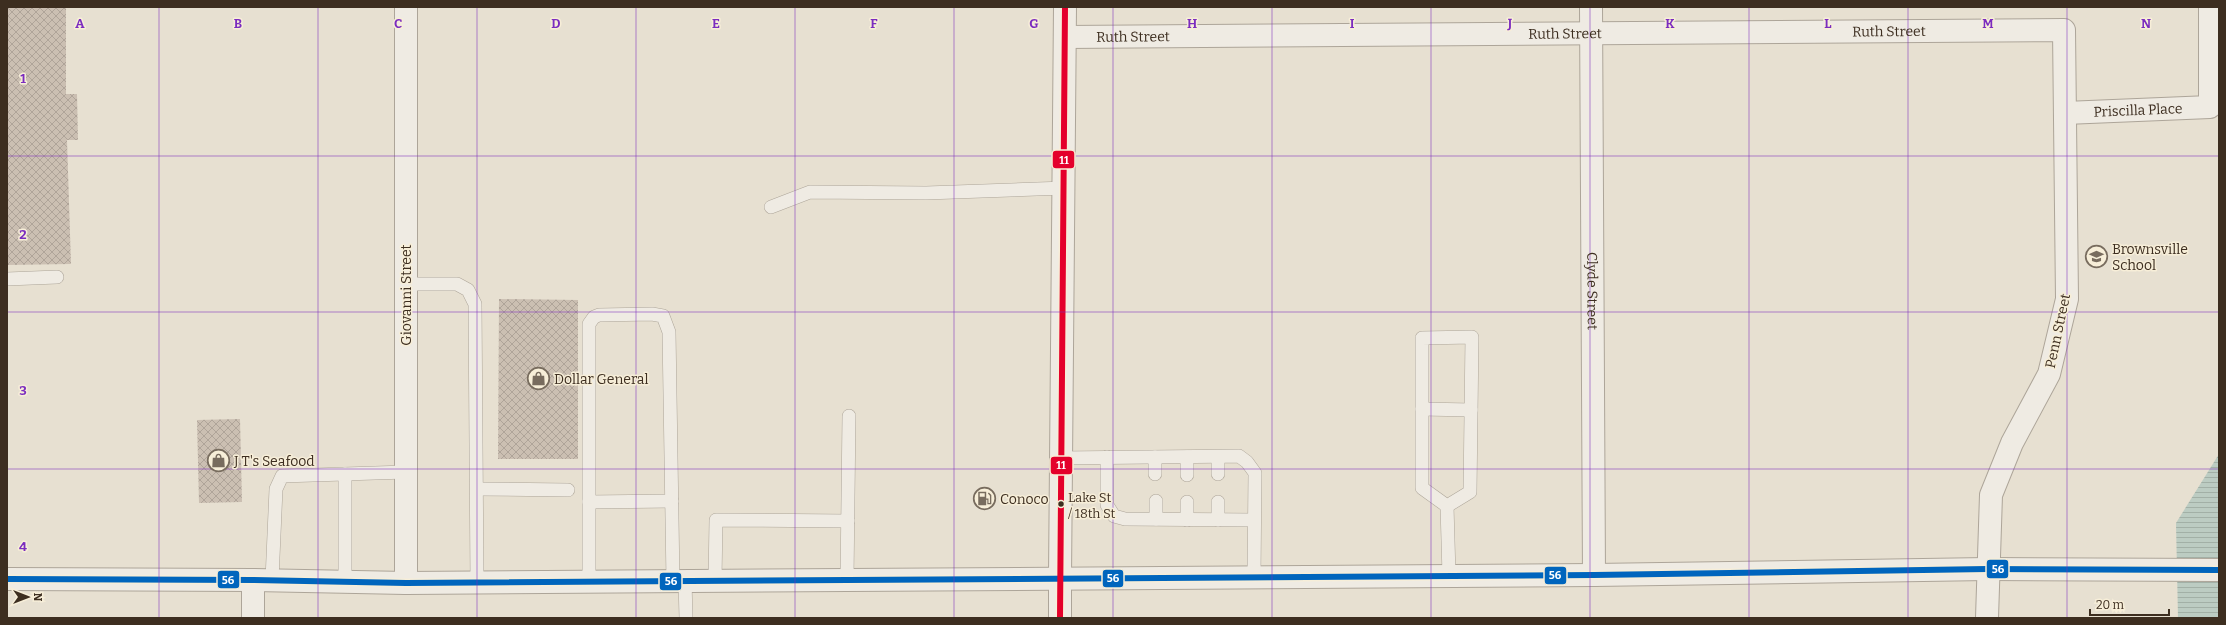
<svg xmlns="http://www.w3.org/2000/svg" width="2226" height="625" font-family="Bitter,serif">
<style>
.water{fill:url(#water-rules)}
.building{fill:url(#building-cross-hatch)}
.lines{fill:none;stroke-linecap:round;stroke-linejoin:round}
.service-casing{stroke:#ada599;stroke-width:14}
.minor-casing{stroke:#ada599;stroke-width:24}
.tertiary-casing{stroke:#ada599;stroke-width:24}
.service{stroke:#efebe3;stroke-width:13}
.minor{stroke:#efebe3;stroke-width:22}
.tertiary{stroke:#efebe3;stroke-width:22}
.bus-1-casing{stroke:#f7eed8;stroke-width:9}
.bus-2-casing{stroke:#f7eed8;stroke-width:9}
.bus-1{stroke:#0065bd;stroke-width:6}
.bus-2{stroke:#e4002b;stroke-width:6}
.grid{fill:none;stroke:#7b2cbf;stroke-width:1;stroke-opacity:0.55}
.bus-dot{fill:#3d2e20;stroke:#f7eed8;stroke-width:1.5}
.labels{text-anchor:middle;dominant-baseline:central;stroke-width:3;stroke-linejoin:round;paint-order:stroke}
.bus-label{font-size:13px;fill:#3d2e20;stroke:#f7eed8;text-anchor:start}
.street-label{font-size:14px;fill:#3d2e20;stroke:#f7eed8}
.poi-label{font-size:14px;fill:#3d2e20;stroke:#f7eed8;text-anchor:start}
.grid-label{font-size:13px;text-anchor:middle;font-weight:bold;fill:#7b2cbf;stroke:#f7eed8;stroke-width:3;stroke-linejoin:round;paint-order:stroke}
.line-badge{stroke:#f7eed8;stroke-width:1.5}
.badge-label{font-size:11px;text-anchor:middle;font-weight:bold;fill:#fff}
</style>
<defs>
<pattern id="water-rules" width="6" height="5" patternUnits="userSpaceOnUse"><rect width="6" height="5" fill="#bcccc2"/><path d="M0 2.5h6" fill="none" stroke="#a2b0a6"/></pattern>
<pattern id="building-cross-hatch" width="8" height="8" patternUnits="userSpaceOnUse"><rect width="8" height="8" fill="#cbbfb2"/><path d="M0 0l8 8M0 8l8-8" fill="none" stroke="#afa499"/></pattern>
</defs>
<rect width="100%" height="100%" fill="#e7e0d1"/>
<path class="water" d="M2219 454V618H2178L2176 523Z"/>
<g class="building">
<path d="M7 7H66V94H77L78 140H67L71 264 7 265Z"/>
<path d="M499 299 578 300V459H498Z"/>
<path d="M240 419 242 502 199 503 197 420Z"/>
</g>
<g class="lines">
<defs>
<g id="service">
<path d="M771 207 810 192 926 193 1065 188"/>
<path d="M7 279 57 277"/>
<path d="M406 284H457L468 290 475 304 477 582"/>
<path d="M1472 337 1470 492 1447 506 1422 488V338Z"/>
<path d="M1422 409 1471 410"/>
<path d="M1107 457V505L1114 516 1125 519 1254 520"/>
<path d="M1155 457V474"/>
<path d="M1187 457V475"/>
<path d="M1218 457V474"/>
<path d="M1062 458 1239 456 1247 462 1255 473 1254 577"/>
<path d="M345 474V582"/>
<path d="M477 489 568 490"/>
<path d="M1156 501V519"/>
<path d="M589 502 672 501"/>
<path d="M1187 502V520"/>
<path d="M1218 502V520"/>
<path d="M1447 506 1449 575"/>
<path d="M847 579 849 416"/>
<path d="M272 580 276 489 282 476 406 472"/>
<path d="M715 580 716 520 848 521"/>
<path d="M589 581V324L594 317 599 315 652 314 663 316 669 332 673 581"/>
<path d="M685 581 686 618"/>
</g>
<g id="minor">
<path d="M406 7V583"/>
<path id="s1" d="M1591 7 1594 575"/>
<path id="s2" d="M1065 37 2064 30 2067 299 2049 374 2012 443 1991 495 1987 618"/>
<path id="s3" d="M2065 113 2210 107V7"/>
<path d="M1060 577 1065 7"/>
<path d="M253 618V580"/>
</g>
<g id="tertiary">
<path d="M7 579 253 580 406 583 1594 575 1987 569 2219 570"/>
<path d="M1060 618V577"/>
</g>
</defs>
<use href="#service" class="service-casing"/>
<use href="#minor" class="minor-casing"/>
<use href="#tertiary" class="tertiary-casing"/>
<use href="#service" class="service"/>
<use href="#minor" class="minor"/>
<use href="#tertiary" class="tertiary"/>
<defs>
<path id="bus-1" d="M7 579 253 580 406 583 1594 575 1987 569 2219 570"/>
<path id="bus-2" d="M1060 618 1065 7"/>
</defs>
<use href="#bus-1" class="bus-1-casing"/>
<use href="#bus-2" class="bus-2-casing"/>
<use href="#bus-1" class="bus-1"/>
<use href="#bus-2" class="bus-2"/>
</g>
<path class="grid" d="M159 7V618M318 7V618M477 7V618M636 7V618M795 7V618M954 7V618M1113 7V618M1272 7V618M1431 7V618M1590 7V618M1749 7V618M1908 7V618M2067 7V618M7 156H2219M7 312H2219M7 469H2219"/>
<defs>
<symbol id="school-ring" viewBox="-11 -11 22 22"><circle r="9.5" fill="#f7eed8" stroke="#786c5e" stroke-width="1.5"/><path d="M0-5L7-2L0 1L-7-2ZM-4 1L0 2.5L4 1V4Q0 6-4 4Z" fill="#786c5e"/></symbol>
<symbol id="shop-ring" viewBox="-11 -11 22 22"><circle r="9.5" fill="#f7eed8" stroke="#786c5e" stroke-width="1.5"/><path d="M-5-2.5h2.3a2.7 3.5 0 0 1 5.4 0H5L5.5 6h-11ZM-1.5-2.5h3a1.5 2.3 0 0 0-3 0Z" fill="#786c5e"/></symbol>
<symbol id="fuel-ring" viewBox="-11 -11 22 22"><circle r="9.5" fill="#f7eed8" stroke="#786c5e" stroke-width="1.5"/><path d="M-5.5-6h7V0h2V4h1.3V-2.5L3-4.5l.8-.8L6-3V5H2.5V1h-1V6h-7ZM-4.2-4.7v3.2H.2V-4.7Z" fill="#786c5e"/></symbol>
</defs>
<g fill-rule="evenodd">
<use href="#school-ring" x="2084" y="244" width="25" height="25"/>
<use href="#shop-ring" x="526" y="366" width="25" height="25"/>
<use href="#shop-ring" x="206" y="448" width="25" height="25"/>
<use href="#fuel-ring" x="972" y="486" width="25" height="25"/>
</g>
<circle class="bus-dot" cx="1061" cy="504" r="3.5"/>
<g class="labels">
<g class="bus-label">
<text x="1068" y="497">Lake St<tspan x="1068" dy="16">/ 18th St</tspan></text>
</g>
<g class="street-label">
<text stroke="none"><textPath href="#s2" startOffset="824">Ruth Street</textPath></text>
<text stroke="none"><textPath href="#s2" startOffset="500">Ruth Street</textPath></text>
<text stroke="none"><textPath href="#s2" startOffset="68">Ruth Street</textPath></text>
<text stroke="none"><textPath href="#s3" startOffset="73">Priscilla Place</textPath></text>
<text stroke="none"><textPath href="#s1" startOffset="284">Clyde Street</textPath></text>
<text transform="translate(406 295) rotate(-90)">Giovanni Street</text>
<text transform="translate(2058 331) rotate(-78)">Penn Street</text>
</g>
<g class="poi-label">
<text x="2112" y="249">Brownsville<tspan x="2112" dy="16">School</tspan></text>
<text x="554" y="379">Dollar General</text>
<text x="234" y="461">J T's Seafood</text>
<text x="1000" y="499">Conoco</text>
</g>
</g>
<g class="grid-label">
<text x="80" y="28">A</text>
<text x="238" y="28">B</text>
<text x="398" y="28">C</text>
<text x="556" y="28">D</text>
<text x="716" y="28">E</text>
<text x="874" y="28">F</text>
<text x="1034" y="28">G</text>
<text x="1192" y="28">H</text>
<text x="1352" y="28">I</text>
<text x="1510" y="28">J</text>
<text x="1670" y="28">K</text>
<text x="1828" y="28">L</text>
<text x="1988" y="28">M</text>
<text x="2146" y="28">N</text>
<text x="23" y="83">1</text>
<text x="23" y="239">2</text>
<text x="23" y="395">3</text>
<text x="23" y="551">4</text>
</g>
<g class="line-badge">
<rect x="1052" y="150" width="23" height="19" rx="4" fill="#e4002b"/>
<rect x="1050" y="456" width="23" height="19" rx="4" fill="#e4002b"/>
<rect x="1986" y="559" width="23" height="20" rx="4" fill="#0065bd"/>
<rect x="1544" y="566" width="23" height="19" rx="4" fill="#0065bd"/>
<rect x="1102" y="569" width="22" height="19" rx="4" fill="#0065bd"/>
<rect x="217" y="570" width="23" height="19" rx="4" fill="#0065bd"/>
<rect x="659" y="572" width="23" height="19" rx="4" fill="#0065bd"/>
</g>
<g class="badge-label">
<text x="1064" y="164">11</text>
<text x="1061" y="469">11</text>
<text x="1998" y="573">56</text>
<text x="1555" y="579">56</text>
<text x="1113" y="582">56</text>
<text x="228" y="584">56</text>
<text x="671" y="585">56</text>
</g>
<rect width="2226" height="625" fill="none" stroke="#3d2e20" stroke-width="16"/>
<g transform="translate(28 597) rotate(90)" stroke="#f7eed8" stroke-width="3" paint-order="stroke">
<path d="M0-3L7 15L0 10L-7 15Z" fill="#3d2e20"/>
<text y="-6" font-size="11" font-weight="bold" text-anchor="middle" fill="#3d2e20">N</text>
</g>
<path d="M2090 609v6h79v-6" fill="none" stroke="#3d2e20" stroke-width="2"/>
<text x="2096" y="609" font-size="12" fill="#3d2e20" stroke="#f7eed8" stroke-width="3" paint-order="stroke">20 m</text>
</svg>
